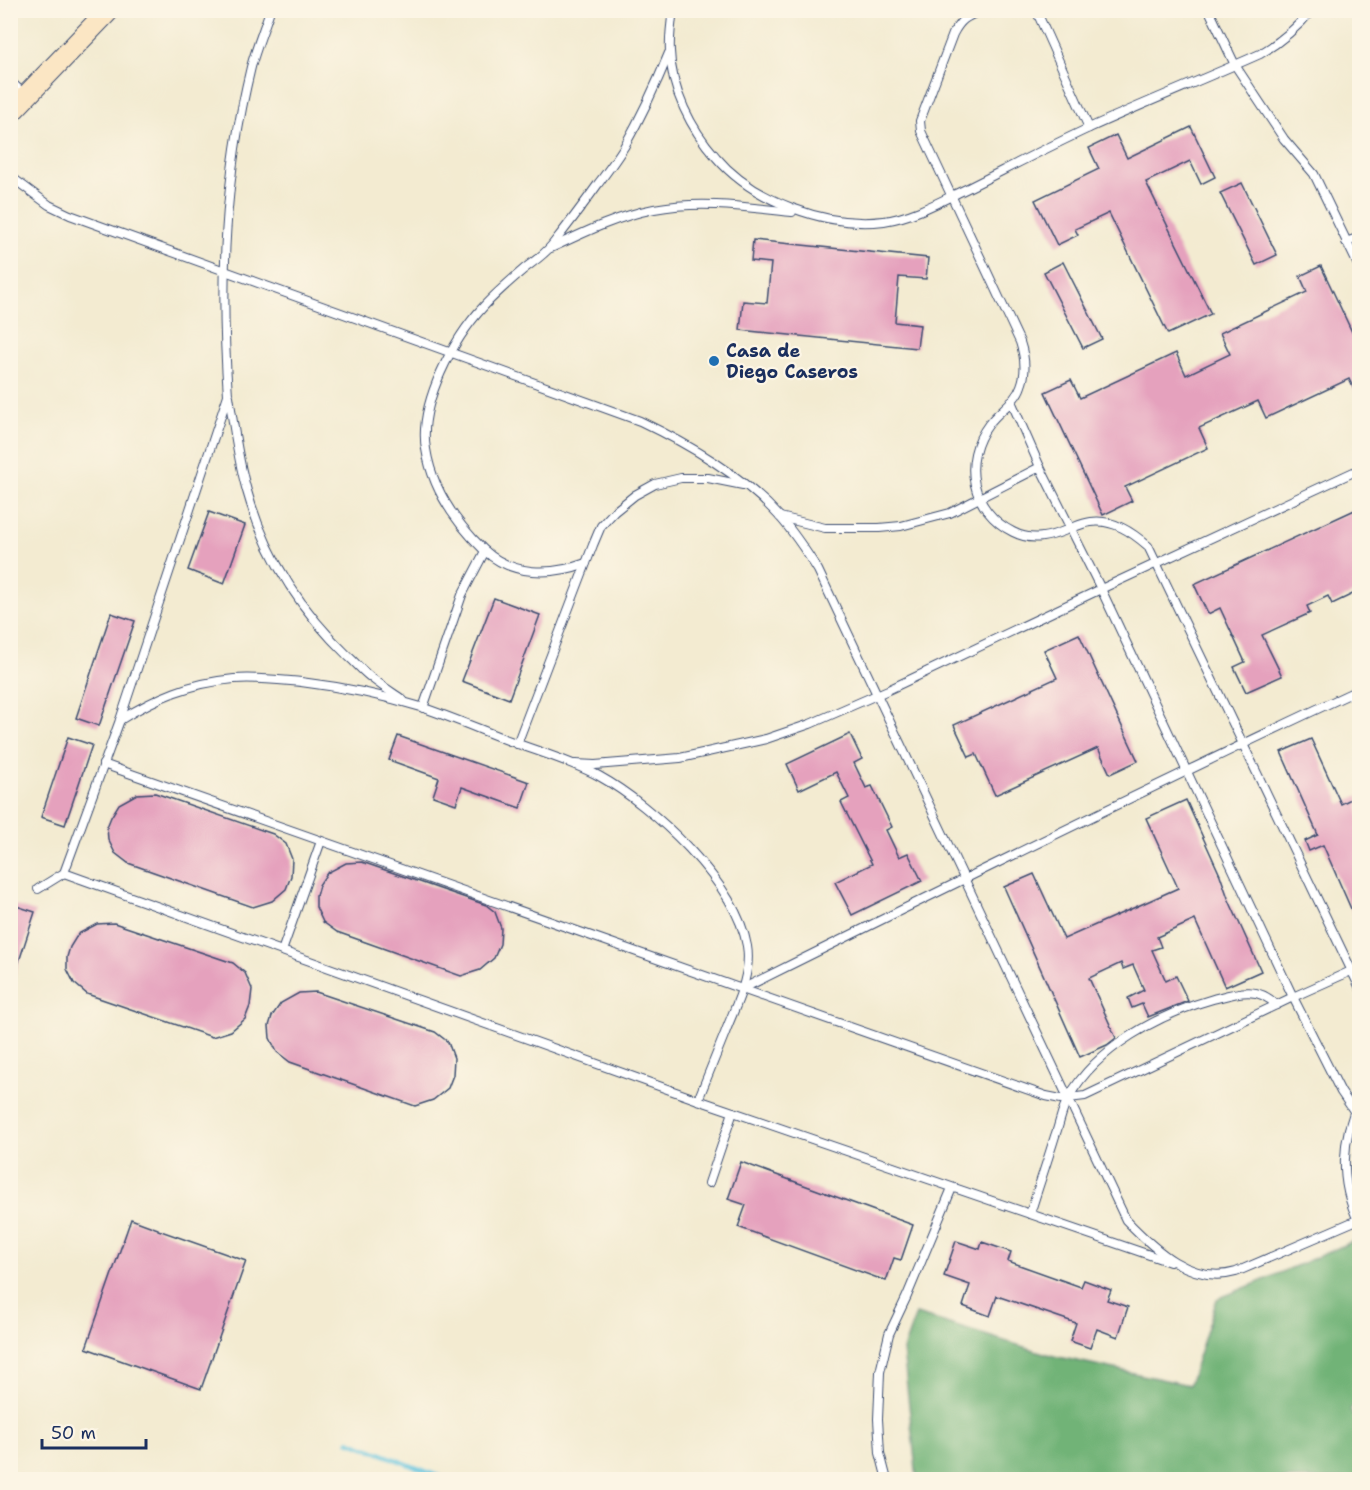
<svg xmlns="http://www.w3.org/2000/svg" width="1370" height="1490" font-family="'Shantell Sans',sans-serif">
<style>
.forest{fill:#71b377;stroke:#46716a;stroke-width:1.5}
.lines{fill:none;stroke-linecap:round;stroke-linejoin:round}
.stream{stroke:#61c4df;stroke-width:4.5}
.building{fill:#e5a1bd}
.lane-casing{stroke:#3b4b6f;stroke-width:10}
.secondary-casing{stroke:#3b4b6f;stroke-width:23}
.lane{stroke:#fff;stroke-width:8}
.secondary{stroke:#fbe6c4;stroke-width:21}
.poi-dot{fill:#1f6fb2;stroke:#fcf5e5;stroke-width:2}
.labels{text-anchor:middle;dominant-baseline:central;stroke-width:4.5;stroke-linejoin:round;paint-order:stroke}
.poi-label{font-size:18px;font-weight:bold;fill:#1b2f5e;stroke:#fcf5e5;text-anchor:start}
</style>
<rect width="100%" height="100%" fill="#fcf5e5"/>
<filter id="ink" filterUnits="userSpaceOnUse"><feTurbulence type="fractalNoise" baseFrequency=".0167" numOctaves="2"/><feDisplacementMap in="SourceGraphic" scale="12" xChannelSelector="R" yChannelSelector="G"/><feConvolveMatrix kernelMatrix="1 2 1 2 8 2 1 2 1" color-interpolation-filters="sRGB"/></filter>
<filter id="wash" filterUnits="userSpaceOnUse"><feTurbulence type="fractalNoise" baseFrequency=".008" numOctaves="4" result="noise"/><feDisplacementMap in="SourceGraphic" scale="24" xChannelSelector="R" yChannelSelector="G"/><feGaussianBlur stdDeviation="1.35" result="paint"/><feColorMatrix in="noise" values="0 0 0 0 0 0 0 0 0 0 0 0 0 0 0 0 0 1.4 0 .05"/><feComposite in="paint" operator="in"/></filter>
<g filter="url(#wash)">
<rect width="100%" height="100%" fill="#f3ebd1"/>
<path class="forest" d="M1354 1241 1360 1248V1400L1350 1410 1359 1428V1479H917L903 1350 916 1314 1054 1356 1189 1385 1217 1299 1259 1282Z"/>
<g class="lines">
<path class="stream" d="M349 1441 448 1480"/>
</g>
<g id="blocks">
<g class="building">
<path d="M1191 127 1215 177 1201 184 1190 161 1146 182 1211 314 1168 334 1109 213 1075 229 1078 235 1057 245 1035 200 1099 169 1089 148 1116 135 1127 158Z"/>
<path d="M1242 183 1277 255 1256 265 1220 193Z"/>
<path d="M753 240 928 258 926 279 899 277 895 322 920 325 917 348 740 330 743 301 767 303 771 263 751 261Z"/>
<path d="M1063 262 1102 339 1083 348 1044 272Z"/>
<path d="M1321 266 1359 347V400L1349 379 1266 418 1258 401 1199 428 1208 448 1125 487 1132 501 1103 515 1045 392 1071 380 1080 398 1176 353 1186 375 1230 354 1220 333 1307 292 1300 276Z"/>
<path d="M1359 508V591L1332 604 1328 596 1307 606 1310 613 1262 635 1282 676 1246 692 1234 667 1245 662 1220 608 1208 614 1194 584Z"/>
<path d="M209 512 245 525 224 584 188 570Z"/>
<path d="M494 598 540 615 509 699 462 681Z"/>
<path d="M111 613 135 621 99 726 76 718Z"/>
<path d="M1079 634 1138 761 1110 774 1098 748 995 795 976 754 969 757 954 725 1057 678 1044 650Z"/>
<path d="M850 734 862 759 854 763 866 788 872 786 892 827 886 830 899 857 908 853 922 881 852 915 835 882 872 864 841 802 849 798 836 772 799 790 787 764Z"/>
<path d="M398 736 529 782 520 808 462 787 456 804 433 796 439 778 389 760Z"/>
<path d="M68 737 92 745 65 825 41 817Z"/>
<path d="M1311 739 1341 804 1359 795V927L1323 845 1309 851 1305 841 1318 835 1281 752Z"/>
<path d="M155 793 273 834 286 844 292 859 291 876 286 889 272 901 253 907 128 863 115 853 108 839 107 827 111 817 119 804 137 794Z"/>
<path d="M1186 800 1220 875 1228 898 1261 971 1225 987 1195 920 1157 937 1161 947 1152 950 1166 981 1176 976 1188 1001 1148 1017 1142 1004 1132 1008 1128 998 1144 990 1133 965 1123 969 1121 963 1089 978 1116 1038 1107 1045 1080 1057 1004 887 1034 874 1064 939 1178 888 1146 818Z"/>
<path d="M362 862 486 905 495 912 501 928 500 944 494 958 480 970 461 976 337 932 323 922 316 907V896L319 885 327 873 346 863Z"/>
<path d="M10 904 35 912 13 980H10Z"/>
<path d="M114 923 233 963 245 973 252 989 250 1006 245 1019 231 1031 212 1037 87 994 74 983 67 969V957L70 947 78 934 97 924Z"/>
<path d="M316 992 435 1032 448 1042 454 1058 453 1075 448 1088 433 1100 415 1106 290 1062 277 1052 270 1038 269 1026 272 1016 281 1003 299 993Z"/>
<path d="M741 1162 913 1225 901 1260 894 1258 886 1281 738 1227 746 1205 728 1199Z"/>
<path d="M131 1219 158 1229V1230L246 1261 201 1389 86 1348Z"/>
<path d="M956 1241 980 1249 982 1242 1011 1252 1008 1261 1081 1287 1084 1280 1111 1290 1107 1300 1128 1307 1118 1337 1097 1329 1090 1348 1070 1341 1076 1323 997 1296 990 1316 963 1306 970 1285 944 1276Z"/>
</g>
</g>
</g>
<g filter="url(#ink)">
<use href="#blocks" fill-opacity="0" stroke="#3b4b6f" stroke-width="1.5"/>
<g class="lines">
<defs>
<g id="lane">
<path d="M673 10C671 24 669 38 670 51 671 90 691 129 716 157 753 201 827 228 884 221 913 217 941 201 968 188 1008 168 1048 147 1089 128 1146 102 1204 79 1260 54 1280 42 1297 28 1312 10"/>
<path d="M982 10C966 17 961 19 953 34L920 121 921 131 1020 342C1025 357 1027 371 1021 386 1016 402 998 411 989 424 961 461 971 511 1013 532 1032 542 1050 537 1069 529 1077 526 1083 523 1091 522 1113 519 1132 532 1148 546L1360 988"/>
<path d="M1036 10 1089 128"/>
<path d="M1209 10 1235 65 1284 139 1314 174 1360 269"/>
<path d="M10 81 25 95"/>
<path d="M10 176 49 205 70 215 640 421C690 445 742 475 780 517 794 533 806 551 818 570L1126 1220C1154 1249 1191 1285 1236 1272L1357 1220"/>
<path d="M1346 242 1360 237"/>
<path d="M551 248C585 232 618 216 654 209 700 200 747 207 792 212"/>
<path d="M229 396C234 428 238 460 247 491 265 555 301 611 349 657 357 664 364 673 373 679 382 686 393 693 403 700"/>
<path d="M1011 401 1040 467 1101 589 1293 997 1341 1092 1354 1111"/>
<path d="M780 517 825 528H879L901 526 950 513 1040 467"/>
<path d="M586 563C551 576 512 576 484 550 456 523 432 488 426 449 418 404 454 338 484 306 496 293 510 281 524 269 533 262 544 255 552 245 568 225 583 205 598 184 607 172 616 160 624 147 641 117 656 85 669 53"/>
<path d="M423 708 462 595 485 551"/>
<path d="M120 720C157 697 190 683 234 679 256 677 279 680 301 682 342 687 382 695 421 707 451 717 481 730 510 741 539 752 571 761 599 776 653 806 736 883 747 946 752 976 735 1006 725 1033 716 1055 707 1078 698 1100"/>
<path d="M517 744 593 545 601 526 614 512 635 495 655 484 681 478H708L743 485"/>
<path d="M103 764 1046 1096 1061 1099 1085 1096 1293 997 1360 967"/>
<path d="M575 764 595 765 680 758 766 739 810 724 888 690 1101 589 1360 469"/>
<path d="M64 873 698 1100 1170 1262"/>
<path d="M38 889 64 873 120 720 228 395C220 282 224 178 251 67 256 48 264 29 270 10"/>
<path d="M282 951 321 841"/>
<path d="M742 989C947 887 1152 786 1360 689"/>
<path d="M709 1183 733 1112"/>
<path d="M1030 1214C1038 1188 1047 1162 1055 1136 1060 1123 1062 1108 1069 1097 1097 1047 1160 1014 1213 999 1236 993 1258 985 1276 1005"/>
<path d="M1359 1222C1339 1183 1341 1138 1360 1099"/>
<path d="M887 1480 880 1453 878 1419 880 1372 889 1334 907 1296 952 1188"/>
</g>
<path id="secondary" d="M10 113 109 10"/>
</defs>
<use href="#lane" class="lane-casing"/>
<use href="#secondary" class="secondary-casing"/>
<use href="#lane" class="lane"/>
<use href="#secondary" class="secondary"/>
</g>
</g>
<circle class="poi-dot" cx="714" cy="361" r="6"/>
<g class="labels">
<g class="poi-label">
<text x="726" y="351">Casa de<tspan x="726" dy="21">Diego Caseros</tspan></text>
</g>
</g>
<rect width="1370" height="1490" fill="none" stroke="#fcf5e5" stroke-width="36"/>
<path d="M42 1439v9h104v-9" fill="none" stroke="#1b2f5e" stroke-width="3"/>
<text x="51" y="1439" font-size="18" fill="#1b2f5e" stroke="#fcf5e5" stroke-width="4.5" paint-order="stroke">50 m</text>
</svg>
